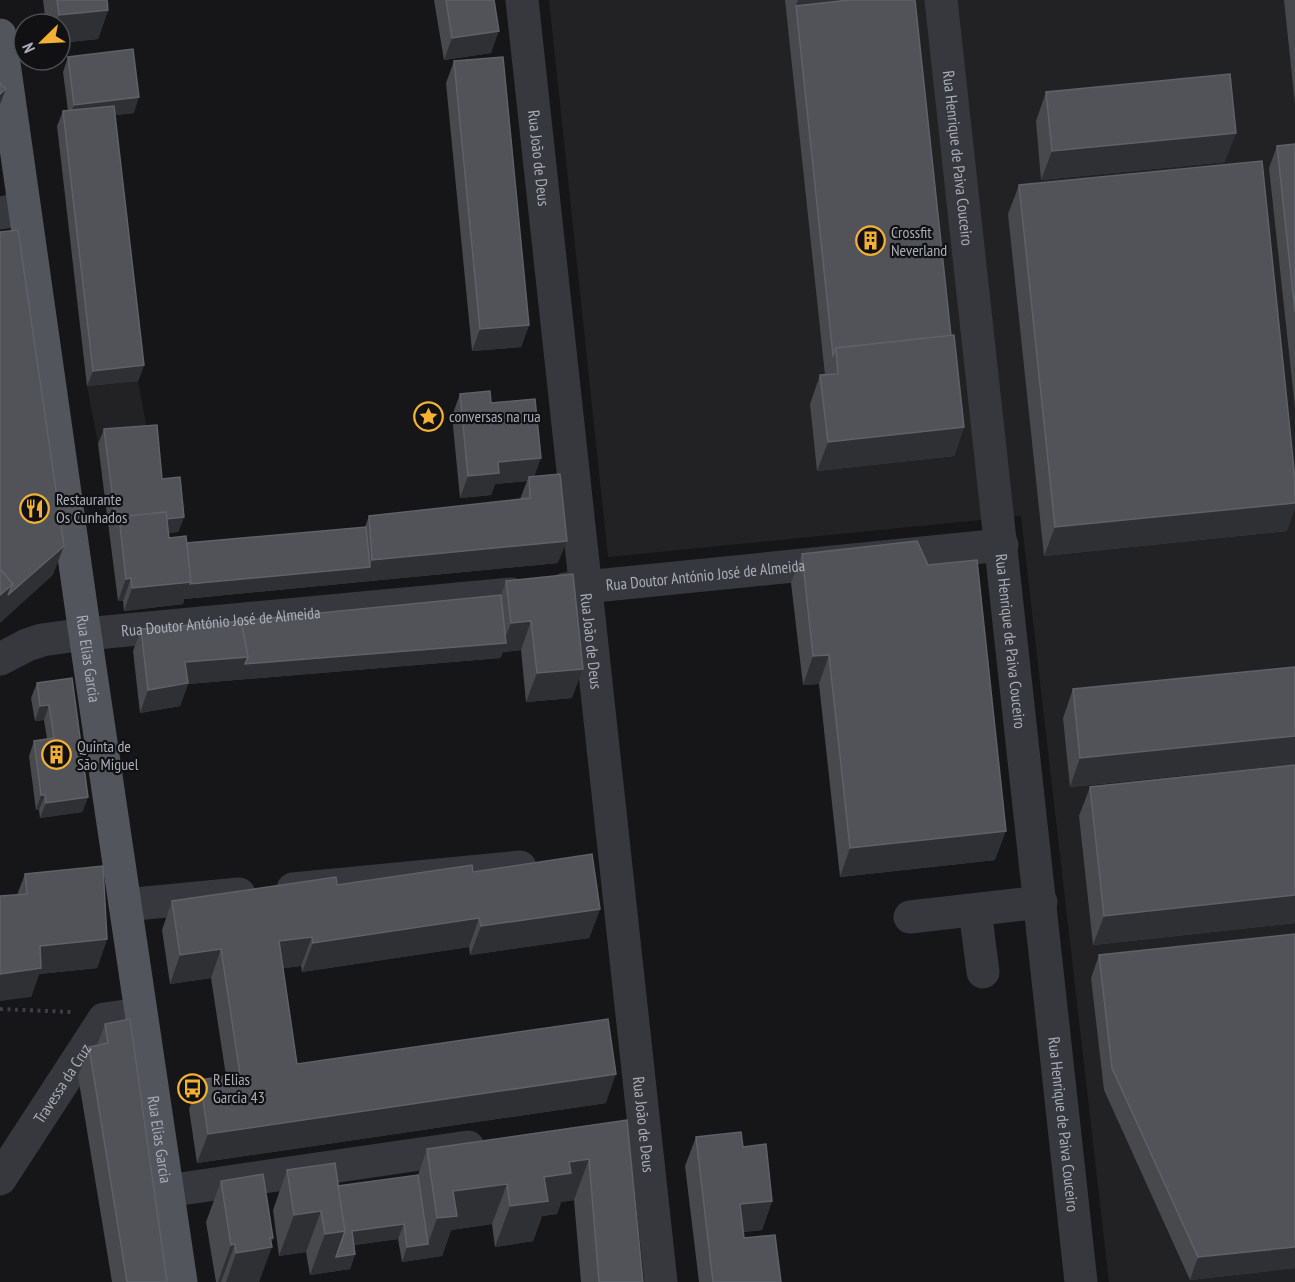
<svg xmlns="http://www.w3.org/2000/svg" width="1295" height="1282" font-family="'PT Sans Narrow',sans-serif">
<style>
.built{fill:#222225}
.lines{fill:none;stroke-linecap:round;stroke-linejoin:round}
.path{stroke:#3d3f44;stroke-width:4;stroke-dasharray:3 4.5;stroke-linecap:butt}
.minor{stroke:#37383d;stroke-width:33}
.major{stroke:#53555c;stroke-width:33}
.wall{fill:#47494d}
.shaded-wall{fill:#2f3033}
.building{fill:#525359;stroke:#5f6168;stroke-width:1.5}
.labels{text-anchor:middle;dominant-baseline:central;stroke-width:4.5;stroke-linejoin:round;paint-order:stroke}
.street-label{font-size:16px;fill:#a8adb8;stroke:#111113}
.poi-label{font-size:16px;fill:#a8adb8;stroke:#111113;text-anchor:start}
</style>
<rect width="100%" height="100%" fill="#161618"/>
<g class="built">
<path d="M549 0H1295V1282H1109L1021 516 608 557Z"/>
<path d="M138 381 149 440 98 444 87 386Z"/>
</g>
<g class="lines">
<path class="path" d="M0 1009 71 1012"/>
<g class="minor">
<path id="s1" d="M522 0 661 1282"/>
<path id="s2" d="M941 0 1081 1282"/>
<path d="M0 213 24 209"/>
<path id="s3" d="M565 589 1002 545"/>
<path id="s4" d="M0 659 27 645 42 640 85 634 511 594"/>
<path d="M293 889 520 867"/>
<path d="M125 905 239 894"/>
<path d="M975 910 983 972"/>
<path d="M910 917 1041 902"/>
<path id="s5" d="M0 1179 104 1019 140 1014"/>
<path d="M167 1191 468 1147"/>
</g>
<path class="major" id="s6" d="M0 35 85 634 181 1282"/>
</g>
<g class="wall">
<path d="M43 0H107L108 10 98 39 60 43V24H46Z"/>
<path d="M434 0H494L491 53 444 60Z"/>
<path d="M785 0H915L951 336 964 427 954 456 817 471 810 404 820 375H825Z"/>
<path d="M1284 0H1295V104Z"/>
<path d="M68 57 134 113 115 115 144 365 138 381 87 386 57 126 63 111H68L63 72Z"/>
<path d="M454 61 529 325 521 347 472 351 446 83Z"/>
<path d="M1046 92 1225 162 1041 180 1036 121Z"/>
<path d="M1295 144V408L1269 168 1277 146Z"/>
<path d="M1019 185 1287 531 1044 556 1008 214Z"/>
<path d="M460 394 491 403 535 476 558 563 184 599 183 604 124 611 123 601H118L98 444 104 429 162 479 184 517 178 532 168 533 169 538 187 543 365 527 369 516 520 499 527 481 495 484 491 495 460 498 452 416Z"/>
<path d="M802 554 995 860 840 877 819 684 803 685 791 583Z"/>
<path d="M573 574 572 698 526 702 521 650 503 652 500 658 188 684 180 706 140 713 133 651 141 629 238 621 501 595 506 581Z"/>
<path d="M1295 667V764L1070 787 1063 718 1073 689Z"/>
<path d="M72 678 88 797 82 812 40 818 39 810H36L29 756 34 741 47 739 44 720 35 721 31 698 37 683Z"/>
<path d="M1295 765V923L1093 945 1079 816 1090 787Z"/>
<path d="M473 872 600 909 589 938 470 955 469 947 302 972 301 966 283 968 297 1064 606 1103 197 1163 189 1109 200 1080 226 1076 211 978 170 984 162 930 172 901Z"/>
<path d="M25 874 107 939 97 968 39 974 31 997 17 895Z"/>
<path d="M1099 955 1295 1268 1190 1280 1104 1090 1091 978Z"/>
<path d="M105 1024 167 1282H112L78 1076 89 1047 97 1045Z"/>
<path d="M627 1120 643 1282H581L574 1200 561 1202 557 1214 542 1216 533 1241 495 1247 492 1224 451 1230 442 1256 402 1262 398 1239 354 1245 355 1254 350 1269 310 1275 306 1252 279 1256 273 1210 287 1170 338 1186 418 1175 427 1149Z"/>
<path d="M696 1137 743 1147 772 1201 762 1230 743 1232 744 1238 781 1282H699L685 1166Z"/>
<path d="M221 1181 273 1238 259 1282H216L206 1222Z"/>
</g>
<g class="shaded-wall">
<path d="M798 0H912L796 6 788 28Z"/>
<path d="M108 10 98 39 60 43V24H56L59 15Z"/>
<path d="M499 31 491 53 444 60 452 38Z"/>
<path d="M6 89 0 104V94Z"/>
<path d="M139 97 134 113 69 120 74 105Z"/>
<path d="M1236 133 1225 162 1041 180 1052 151Z"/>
<path d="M529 325 521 347 472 351 480 329Z"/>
<path d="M144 365 138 381 87 386 93 371Z"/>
<path d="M964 427 954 456 817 471 828 442Z"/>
<path d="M541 458 533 480 529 477 527 481 495 484 491 495 460 498 468 476 498 462Z"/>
<path d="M1295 503V509L1287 531 1044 556 1055 527Z"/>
<path d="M184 517 178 532 121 538 119 523Z"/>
<path d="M567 541 558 563 184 599 183 604 124 611 132 588 191 582 370 567 372 560Z"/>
<path d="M64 546 53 575 0 623V595L13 584Z"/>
<path d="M131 578 123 601H118L126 579Z"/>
<path d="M531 621 521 650 503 652 500 658 188 684 180 706 140 713 148 690 185 662 248 657 503 643 511 623Z"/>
<path d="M829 655 819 684 803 685 813 656Z"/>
<path d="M583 669 572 698 526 702 537 673Z"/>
<path d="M49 705 44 720 35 721 40 706Z"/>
<path d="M1295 736V764L1070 787 1080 758Z"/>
<path d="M41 795H45L39 810H36Z"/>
<path d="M88 797 82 812 40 818 46 803Z"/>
<path d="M1006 831 995 860 840 877 850 848Z"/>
<path d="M1295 895V923L1093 945 1104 916Z"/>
<path d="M600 909 589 938 470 955 481 926Z"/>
<path d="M479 918 469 947 302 972 313 943Z"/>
<path d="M312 937 301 966 269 970 279 941Z"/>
<path d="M107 939 97 968 39 974 31 997 0 1001V974L40 946Z"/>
<path d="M221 949 211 978 170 984 180 955Z"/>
<path d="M616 1074 606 1103 197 1163 208 1134Z"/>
<path d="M589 1159 574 1200 561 1202 557 1214 542 1216 533 1241 495 1247 510 1206 544 1177 569 1162Z"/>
<path d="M507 1184 492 1224 451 1230 442 1256 402 1262 407 1247 428 1244 437 1218 453 1191Z"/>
<path d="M772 1201 762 1230 730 1233 740 1204Z"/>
<path d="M321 1211 306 1252 279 1256 294 1215Z"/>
<path d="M404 1224 398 1239 346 1246 352 1231Z"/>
<path d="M345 1231 355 1254 350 1269 310 1275 325 1234Z"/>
<path d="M270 1238H273L270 1247H272L259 1282H226L236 1253Z"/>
<path d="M235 1244 221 1282H218L231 1245Z"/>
<path d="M1295 1247V1268L1190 1280 1198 1257Z"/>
</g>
<g class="building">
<path d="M57 0H107L108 10 59 15Z"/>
<path d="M446 0H494L499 31 452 38Z"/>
<path d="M849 0H915L951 336 836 348 833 355 796 6Z"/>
<path d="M133 49 139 97 74 105 68 57Z"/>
<path d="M503 57 529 325 480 329 454 61Z"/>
<path d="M1230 74 1236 133 1052 151 1046 92Z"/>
<path d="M0 83 6 89 0 94Z"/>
<path d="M114 106 144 365 93 371 63 111Z"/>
<path d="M1295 144V312L1277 146Z"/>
<path d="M1262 161 1295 479V503L1055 527 1019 185Z"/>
<path d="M18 230 64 546 8 595 13 584 0 569V232Z"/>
<path d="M954 335 964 427 828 442 820 375 838 374 836 348Z"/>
<path d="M490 391 491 403 535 399 541 458 498 462 499 473 468 476 460 394Z"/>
<path d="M157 425 162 479 180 477 184 517 166 519V512L119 517 116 524 104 429Z"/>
<path d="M560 474 567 541 372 560 369 516 530 498 529 477Z"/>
<path d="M166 512 169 538 186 536 191 582 132 588 131 578 126 579 119 517Z"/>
<path d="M366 527 370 567 190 584 191 582 187 543Z"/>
<path d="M917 541 928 565 977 560 1006 831 850 848 829 655 813 656 802 554Z"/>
<path d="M0 569 13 584 0 595Z"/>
<path d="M573 574 583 669 537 673 531 621 511 623 506 581Z"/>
<path d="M501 595 506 643 245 664 248 657 241 621H238Z"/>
<path d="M241 621 248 657 185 662 188 683 148 690 141 629Z"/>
<path d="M1295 667V736L1080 758 1073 689Z"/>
<path d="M72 678 88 797 46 803 45 795H41L34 741 54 738 49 705 40 706 37 683Z"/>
<path d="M1295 765V895L1104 916 1090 787Z"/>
<path d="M592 854 600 909 481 926 479 918 313 943 312 937 279 941 297 1064 608 1019 616 1074 208 1134 200 1080 240 1074 221 949 180 955 172 901 336 877 337 885 472 865 473 872Z"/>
<path d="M103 866 107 939 40 946 41 968 0 974V896L27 894 25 874Z"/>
<path d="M1295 934V1247L1198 1257 1112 1068 1099 955Z"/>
<path d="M130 1019 167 1282H127L89 1047 108 1043 105 1024Z"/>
<path d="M627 1120 643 1282H599L589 1159 569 1162 571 1173 544 1177 548 1201 510 1206 507 1184 453 1191 457 1216 437 1218 427 1149Z"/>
<path d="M741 1132 743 1147 766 1144 772 1201 740 1204 744 1238 775 1235 781 1282H713L696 1137Z"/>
<path d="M335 1163 345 1231 325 1234 321 1211 294 1215 287 1170Z"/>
<path d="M263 1174 273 1238H270L272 1247 236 1253 235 1244 231 1245 221 1181Z"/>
<path d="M418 1175 428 1244 407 1247 404 1224 352 1231 355 1254 336 1257 345 1231 338 1186Z"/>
</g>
<defs>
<symbol id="building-ring" viewBox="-11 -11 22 22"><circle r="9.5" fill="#111113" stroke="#f2b134" stroke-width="1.5"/><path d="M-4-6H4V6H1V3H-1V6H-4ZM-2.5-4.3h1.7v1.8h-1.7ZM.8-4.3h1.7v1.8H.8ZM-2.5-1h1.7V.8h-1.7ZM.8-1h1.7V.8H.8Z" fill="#f2b134"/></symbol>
<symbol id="sight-ring" viewBox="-11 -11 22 22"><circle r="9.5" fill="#111113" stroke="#f2b134" stroke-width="1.5"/><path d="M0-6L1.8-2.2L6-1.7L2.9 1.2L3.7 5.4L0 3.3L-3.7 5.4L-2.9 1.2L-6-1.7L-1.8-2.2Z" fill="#f2b134"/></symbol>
<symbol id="restaurant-ring" viewBox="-11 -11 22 22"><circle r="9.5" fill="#111113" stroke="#f2b134" stroke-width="1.5"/><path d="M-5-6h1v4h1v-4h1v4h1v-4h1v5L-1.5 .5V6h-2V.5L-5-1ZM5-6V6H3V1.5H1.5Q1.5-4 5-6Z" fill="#f2b134"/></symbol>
<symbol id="bus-ring" viewBox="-11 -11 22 22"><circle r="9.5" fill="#111113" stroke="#f2b134" stroke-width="1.5"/><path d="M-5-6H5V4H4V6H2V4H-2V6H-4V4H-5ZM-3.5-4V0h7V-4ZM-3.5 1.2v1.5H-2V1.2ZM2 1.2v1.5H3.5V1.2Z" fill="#f2b134"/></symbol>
</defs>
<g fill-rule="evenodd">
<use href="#building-ring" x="854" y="224" width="33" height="33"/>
<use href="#sight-ring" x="412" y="400" width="33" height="33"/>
<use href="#restaurant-ring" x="18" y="492" width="33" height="33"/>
<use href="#building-ring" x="40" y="738" width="33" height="33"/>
<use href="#bus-ring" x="176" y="1072" width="33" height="33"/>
</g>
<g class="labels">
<g class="street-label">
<text stroke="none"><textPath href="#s1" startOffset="159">Rua João de Deus</textPath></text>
<text stroke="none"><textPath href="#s2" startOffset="159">Rua Henrique de Paiva Couceiro</textPath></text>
<text stroke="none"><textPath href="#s3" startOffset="141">Rua Doutor António José de Almeida</textPath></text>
<text stroke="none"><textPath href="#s4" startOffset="226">Rua Doutor António José de Almeida</textPath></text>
<text stroke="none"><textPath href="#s1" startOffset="645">Rua João de Deus</textPath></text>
<text stroke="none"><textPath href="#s2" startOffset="645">Rua Henrique de Paiva Couceiro</textPath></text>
<text stroke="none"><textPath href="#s6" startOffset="630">Rua Elias Garcia</textPath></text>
<text stroke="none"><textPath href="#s5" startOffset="114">Travessa da Cruz</textPath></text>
<text stroke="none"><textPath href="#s1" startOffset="1131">Rua João de Deus</textPath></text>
<text stroke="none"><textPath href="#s2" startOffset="1131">Rua Henrique de Paiva Couceiro</textPath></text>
<text stroke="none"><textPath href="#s6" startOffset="1116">Rua Elias Garcia</textPath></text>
</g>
<g class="poi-label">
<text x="891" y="232">Crossfit<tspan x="891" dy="18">Neverland</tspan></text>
<text x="449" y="416">conversas na rua</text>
<text x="56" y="499">Restaurante<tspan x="56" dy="18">Os Cunhados</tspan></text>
<text x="77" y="746">Quinta de<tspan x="77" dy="18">São Miguel</tspan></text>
<text x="213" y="1079">R Elias<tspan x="213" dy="18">Garcia 43</tspan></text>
</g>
</g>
<g transform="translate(42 42) rotate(246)"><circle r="28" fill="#111113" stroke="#4d4f55" stroke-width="1.5"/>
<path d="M0-4.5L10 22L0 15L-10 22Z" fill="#f2b134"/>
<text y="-9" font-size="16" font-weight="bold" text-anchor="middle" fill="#a8adb8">N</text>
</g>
</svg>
